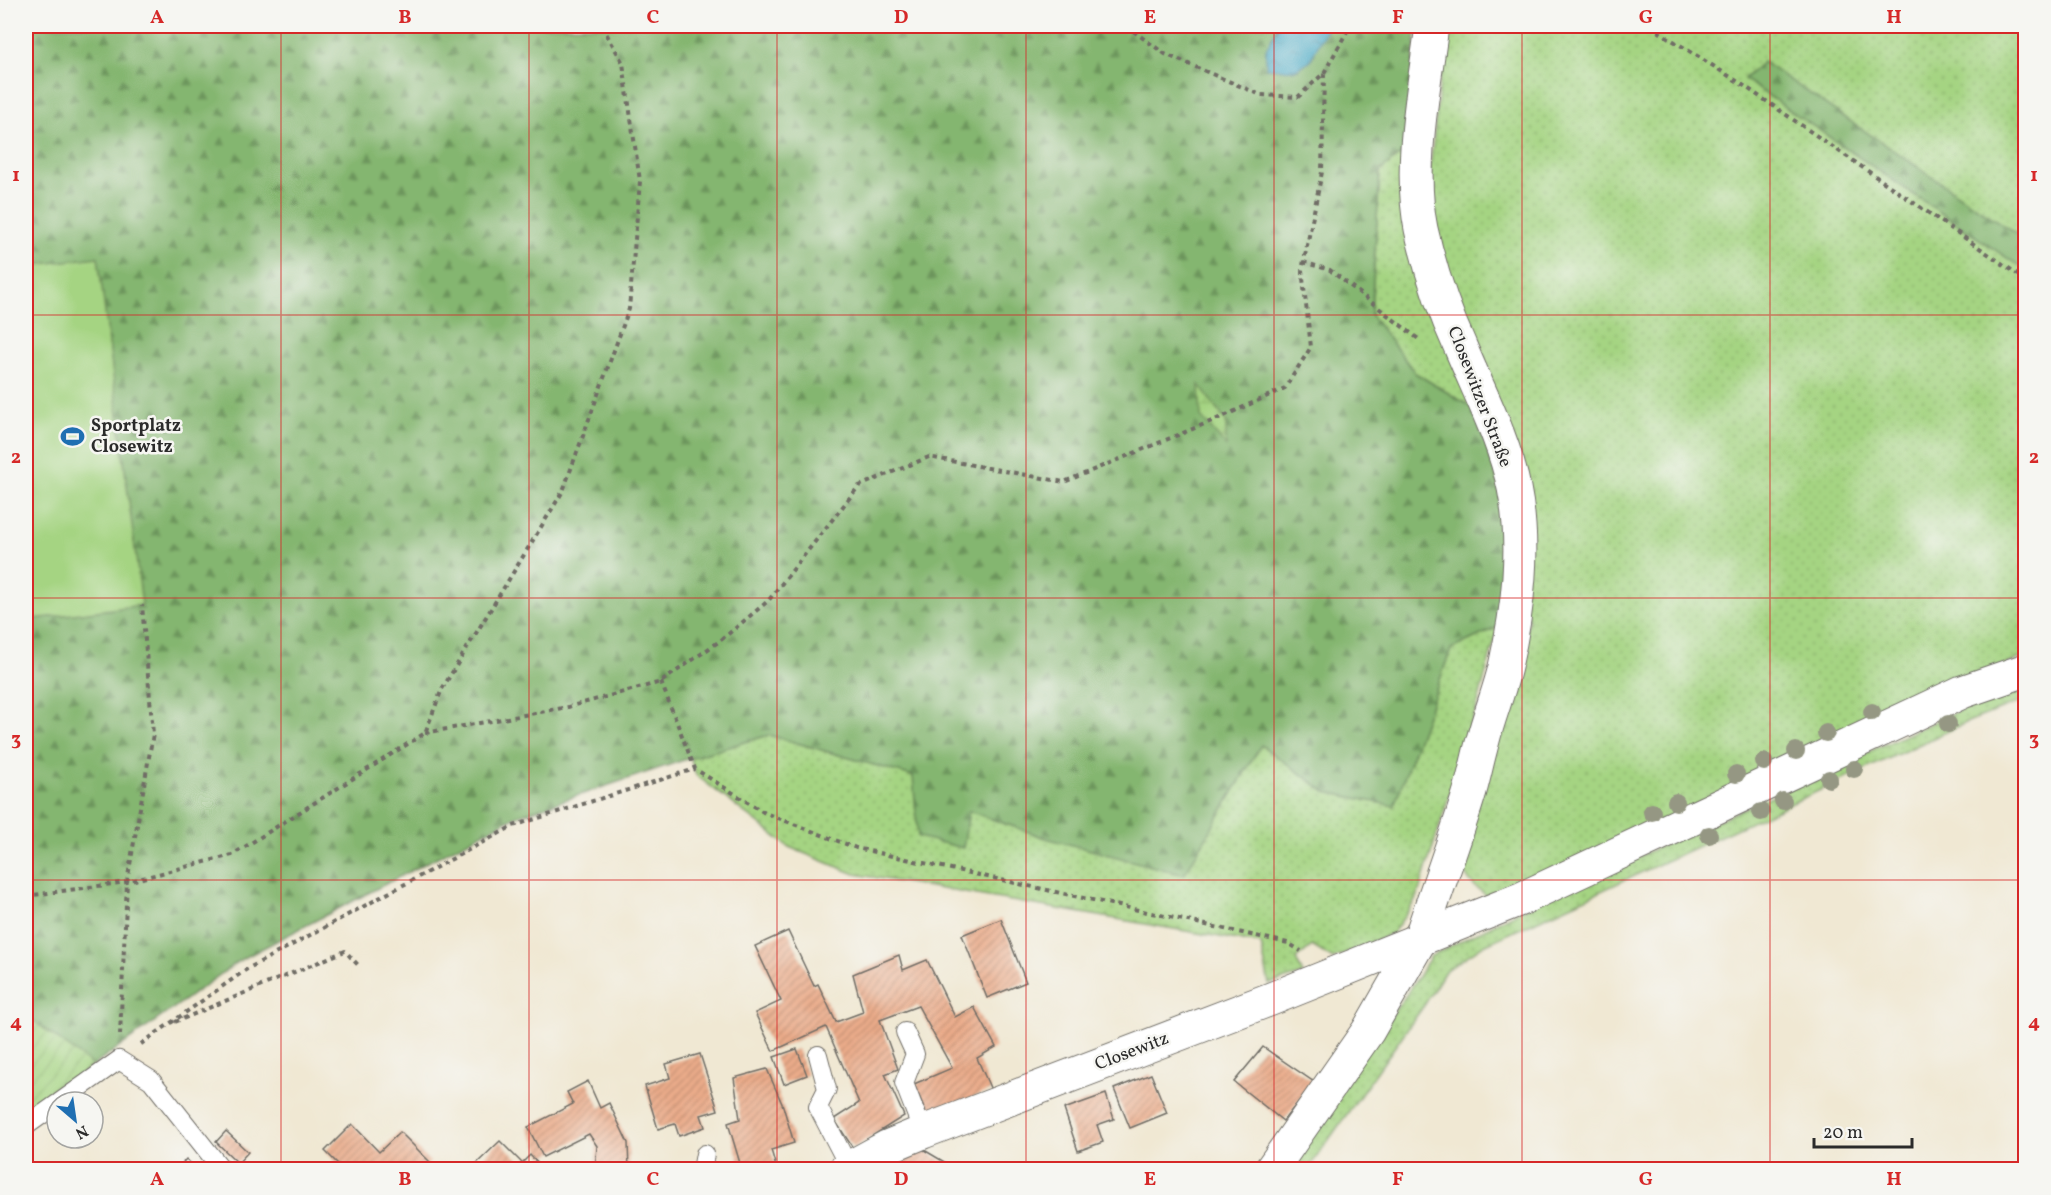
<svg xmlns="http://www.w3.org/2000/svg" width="2051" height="1195" font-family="Vollkorn,serif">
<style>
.grass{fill:url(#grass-dots);stroke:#688056;stroke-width:1.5}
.forest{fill:url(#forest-firs);stroke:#58704e;stroke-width:1.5}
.wetland{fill:url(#wetland-marsh);stroke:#688056;stroke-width:1.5}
.park{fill:#a5d482;stroke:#688056;stroke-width:1.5}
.garden{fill:url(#garden-furrows);stroke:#688056;stroke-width:1.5}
.water{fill:url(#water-ripples);stroke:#386978;stroke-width:1.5}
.building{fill:url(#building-hatch)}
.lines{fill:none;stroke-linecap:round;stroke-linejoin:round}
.service-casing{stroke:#706d66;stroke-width:20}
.minor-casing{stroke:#706d66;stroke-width:35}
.tertiary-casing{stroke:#706d66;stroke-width:35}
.path{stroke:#706d66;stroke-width:4;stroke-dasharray:4.5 4.5;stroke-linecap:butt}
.service{stroke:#fff;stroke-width:18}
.minor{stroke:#fff;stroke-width:33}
.tertiary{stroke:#fff;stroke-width:33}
.tree{fill:#959783}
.grid{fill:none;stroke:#d62828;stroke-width:1.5;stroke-opacity:0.55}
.labels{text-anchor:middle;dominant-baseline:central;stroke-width:5;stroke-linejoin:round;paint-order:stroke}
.street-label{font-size:18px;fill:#2b2b2b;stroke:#f6f6f2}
.poi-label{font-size:18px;font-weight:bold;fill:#2b2b2b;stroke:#f6f6f2;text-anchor:start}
.neatline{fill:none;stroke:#d62828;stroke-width:2}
.grid-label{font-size:20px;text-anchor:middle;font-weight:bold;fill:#d62828}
</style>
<defs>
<pattern id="grass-dots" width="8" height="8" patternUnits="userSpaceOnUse" patternTransform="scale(1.5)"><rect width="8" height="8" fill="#a5d482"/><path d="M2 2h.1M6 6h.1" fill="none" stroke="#8eb670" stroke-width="1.8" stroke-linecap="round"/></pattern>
<pattern id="forest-firs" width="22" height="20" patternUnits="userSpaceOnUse" patternTransform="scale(1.5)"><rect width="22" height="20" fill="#84b670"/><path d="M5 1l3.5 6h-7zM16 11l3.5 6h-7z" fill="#6c945c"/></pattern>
<pattern id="wetland-marsh" width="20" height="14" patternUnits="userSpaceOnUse" patternTransform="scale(1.5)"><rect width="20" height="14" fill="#a5d482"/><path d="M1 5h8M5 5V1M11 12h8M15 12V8" fill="none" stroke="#8eb670"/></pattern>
<pattern id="garden-furrows" width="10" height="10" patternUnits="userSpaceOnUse" patternTransform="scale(1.5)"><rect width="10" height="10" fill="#a5d482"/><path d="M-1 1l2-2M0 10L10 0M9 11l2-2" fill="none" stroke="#8eb670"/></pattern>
<pattern id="water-ripples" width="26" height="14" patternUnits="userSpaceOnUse" patternTransform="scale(1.5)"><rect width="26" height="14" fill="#45a7c4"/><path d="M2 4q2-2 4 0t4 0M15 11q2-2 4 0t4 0" fill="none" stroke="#3a889f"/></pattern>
<pattern id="building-hatch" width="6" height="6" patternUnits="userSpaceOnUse" patternTransform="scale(1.5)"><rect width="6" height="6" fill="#ebac8a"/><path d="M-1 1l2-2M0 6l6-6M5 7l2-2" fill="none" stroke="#bf8c71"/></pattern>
</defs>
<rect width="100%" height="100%" fill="#f6f6f2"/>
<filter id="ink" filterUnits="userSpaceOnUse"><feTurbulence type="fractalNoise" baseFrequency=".0167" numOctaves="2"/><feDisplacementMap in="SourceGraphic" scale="12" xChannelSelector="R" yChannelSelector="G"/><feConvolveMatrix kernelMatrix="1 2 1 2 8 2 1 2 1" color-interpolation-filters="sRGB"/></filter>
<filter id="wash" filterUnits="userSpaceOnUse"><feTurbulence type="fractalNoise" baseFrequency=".008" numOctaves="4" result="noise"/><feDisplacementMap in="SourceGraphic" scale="24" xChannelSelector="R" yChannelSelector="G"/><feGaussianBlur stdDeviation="1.35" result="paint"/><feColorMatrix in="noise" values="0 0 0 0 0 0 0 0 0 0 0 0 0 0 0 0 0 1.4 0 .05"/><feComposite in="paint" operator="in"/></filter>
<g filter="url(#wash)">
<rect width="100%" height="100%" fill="#f0e8d3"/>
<g class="grass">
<path d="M1446 26H2025V240L1763 62 1744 79 2025 270V656L1490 898C1467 881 1463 880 1464 850L1529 621 1441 260 1428 188Z"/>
<path d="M1404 152 1473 408 1415 373 1371 315 1380 171Z"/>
<path d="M1498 627 1478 703 1417 898 1393 933 1333 959 1312 946 1296 959 1303 974 1269 984 1261 944 855 874 789 847 696 775 690 758 769 735 913 776 969 811 1046 838 1261 745 1326 792 1394 805 1451 649Z"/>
<path d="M2025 685V700L1970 721 1484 945 1445 971 1425 1004 1308 1169 1281 1170 1409 991 1431 956 1530 906 1967 707Z"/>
</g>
<g class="forest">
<path d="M26 26H1417L1404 152 1380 171 1371 315 1415 373 1473 408C1481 434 1492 461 1499 488 1509 533 1502 581 1498 627L1451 649 1394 806 1326 792 1261 745 1184 875 1046 838 969 811 963 848 918 837 913 776 769 735 690 758 514 817 242 959 93 1066 26 1015V620L142 605 98 257 26 266Z"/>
<path d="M1763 62 2025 240V270L1744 79Z"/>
</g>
<path class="wetland" d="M1199 385 1226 421V446L1201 417Z"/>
<path class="park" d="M98 257 142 605 26 620V266Z"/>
<path class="garden" d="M26 1015 93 1066 26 1113Z"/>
<path class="water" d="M1278 26H1328L1310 61 1295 70 1266 68V49Z"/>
<g id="blocks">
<g class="building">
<path d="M1001 919 1026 982 987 998 962 935Z"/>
<path d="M788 931 814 986 818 984 836 1022 863 1012 853 974 899 955 903 970 927 960 955 1017 974 1007 996 1047 977 1058 991 1090 928 1117 914 1084 952 1068 918 1006 880 1020 898 1069 885 1074 904 1116 853 1148 834 1119 859 1103 826 1027 773 1051 755 1013 781 1001 755 946Z"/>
<path d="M1263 1047 1314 1082 1283 1121 1234 1082Z"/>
<path d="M797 1049 807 1075 784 1084 774 1057Z"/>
<path d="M700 1054 718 1110 701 1115 705 1127 679 1136 675 1124 658 1129 645 1086 670 1078 666 1064Z"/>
<path d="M767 1069 783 1106 794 1143 771 1150 777 1170H742L728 1123 740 1119 734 1078Z"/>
<path d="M1151 1074 1167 1113 1130 1128 1114 1089Z"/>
<path d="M588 1081 600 1108 609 1103 628 1143 629 1170H595L597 1146 589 1134 543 1157 528 1127 573 1104 567 1092Z"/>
<path d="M1106 1094 1114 1119 1097 1125 1103 1142 1078 1151 1064 1109Z"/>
<path d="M352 1124 379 1152 400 1132 430 1162 422 1170H344L325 1151Z"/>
<path d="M226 1131 248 1152 238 1163 216 1142Z"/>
<path d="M500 1141 522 1163 530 1155 544 1170H481L476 1164Z"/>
<path d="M919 1147 958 1170H879Z"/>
<path d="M186 1159 198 1170H176Z"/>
</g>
</g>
</g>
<g filter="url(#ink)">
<use href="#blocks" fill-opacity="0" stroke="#706d66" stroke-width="1.5"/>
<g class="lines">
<defs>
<g id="service">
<path d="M905 1032 915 1054 904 1083 923 1132"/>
<path d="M818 1055 827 1089 818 1107 849 1167"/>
<path d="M60 1102 119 1060 151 1080 220 1167"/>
<path d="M26 1126 57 1104"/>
<path d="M702 1170 705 1154"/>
</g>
<path id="minor" d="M1271 1170 1368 1031 1420 940"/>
<g id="tertiary">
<path d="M1420 940C1436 890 1455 841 1470 791 1475 774 1478 757 1483 740 1489 716 1499 692 1505 667 1518 609 1526 547 1514 488 1504 439 1479 392 1460 346 1443 309 1430 269 1421 229 1408 165 1424 89 1432 26"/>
<path d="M845 1170 887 1147 923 1132 1271 999 1523 898 1962 692 2026 670"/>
</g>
</defs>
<use href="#service" class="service-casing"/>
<use href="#minor" class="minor-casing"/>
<use href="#tertiary" class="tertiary-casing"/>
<g class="path">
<path d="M1126 26 1165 54 1261 95 1298 97 1324 73 1350 26"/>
<path d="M1650 26 1740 83 2026 280"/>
<path d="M1303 262 1330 270 1421 341"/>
<path d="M661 682 695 769 765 813 856 848 1288 943 1301 951"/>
<path d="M425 733 568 707 661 682 721 640 768 601 859 486 929 457 1064 482 1224 416 1285 388 1311 347 1302 270 1322 172 1324 73"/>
<path d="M26 896 127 882 232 855 425 733 442 689 563 491 629 309 640 181 623 63 602 26"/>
<path d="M175 1022 345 951 360 967"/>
<path d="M120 1035 127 882 153 734 142 605"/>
<path d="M141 1044 247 969 513 826 695 769"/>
</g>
<use href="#service" class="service"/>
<use href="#minor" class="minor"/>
<use href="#tertiary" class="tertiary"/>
</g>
<g class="tree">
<circle cx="1872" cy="712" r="9"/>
<circle cx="1948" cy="724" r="9"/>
<circle cx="1826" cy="733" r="9"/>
<circle cx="1796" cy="751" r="9"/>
<circle cx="1764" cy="762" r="9"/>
<circle cx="1854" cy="769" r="9"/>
<circle cx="1736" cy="774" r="9"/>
<circle cx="1829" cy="779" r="9"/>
<circle cx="1783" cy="801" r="9"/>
<circle cx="1676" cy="802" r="9"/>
<circle cx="1652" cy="812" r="9"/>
<circle cx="1761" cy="812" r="9"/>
<circle cx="1709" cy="835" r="9"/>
</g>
</g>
<path class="grid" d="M281 26V1170M529 26V1170M777 26V1170M1026 26V1170M1274 26V1170M1522 26V1170M1770 26V1170M26 315H2026M26 598H2026M26 880H2026"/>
<defs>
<symbol id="stadium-bare" viewBox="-9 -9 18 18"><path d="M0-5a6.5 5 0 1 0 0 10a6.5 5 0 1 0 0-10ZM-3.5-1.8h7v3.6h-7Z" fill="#1f6fb2" stroke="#f6f6f2" stroke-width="2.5" paint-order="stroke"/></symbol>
</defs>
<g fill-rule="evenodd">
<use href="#stadium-bare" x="56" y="420" width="33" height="33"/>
</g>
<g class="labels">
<g class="street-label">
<text transform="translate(1479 397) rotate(69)">Closewitzer Straße</text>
<text transform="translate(1132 1052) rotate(-21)">Closewitz</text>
</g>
<g class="poi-label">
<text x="91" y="426">Sportplatz<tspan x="91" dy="21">Closewitz</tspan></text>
</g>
</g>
<rect width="2051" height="1195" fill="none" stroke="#f6f6f2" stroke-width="66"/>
<g transform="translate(75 1120) rotate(151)"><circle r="28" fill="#f6f6f2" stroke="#a5a5a2" stroke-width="1.5"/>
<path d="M0-4.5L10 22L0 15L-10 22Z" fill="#1f6fb2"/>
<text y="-9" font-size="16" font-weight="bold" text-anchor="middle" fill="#2b2b2b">N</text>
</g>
<path d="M1814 1138v9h98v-9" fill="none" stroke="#2b2b2b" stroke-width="3"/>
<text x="1823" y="1138" font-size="18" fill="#2b2b2b" stroke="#f6f6f2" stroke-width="4.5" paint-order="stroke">20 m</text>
<rect x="33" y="33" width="1985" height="1129" class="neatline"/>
<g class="grid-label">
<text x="157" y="23">A</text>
<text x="405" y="23">B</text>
<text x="653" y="23">C</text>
<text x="901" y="23">D</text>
<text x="1150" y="23">E</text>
<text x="1398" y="23">F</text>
<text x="1646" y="23">G</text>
<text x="1894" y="23">H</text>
<text x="16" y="181">1</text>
<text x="2034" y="181">1</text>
<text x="16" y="463">2</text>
<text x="2034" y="463">2</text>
<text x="16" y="745">3</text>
<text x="2034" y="745">3</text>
<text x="16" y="1028">4</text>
<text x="2034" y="1028">4</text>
<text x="157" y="1185">A</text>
<text x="405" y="1185">B</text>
<text x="653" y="1185">C</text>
<text x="901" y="1185">D</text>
<text x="1150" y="1185">E</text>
<text x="1398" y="1185">F</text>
<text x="1646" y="1185">G</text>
<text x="1894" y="1185">H</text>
</g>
</svg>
